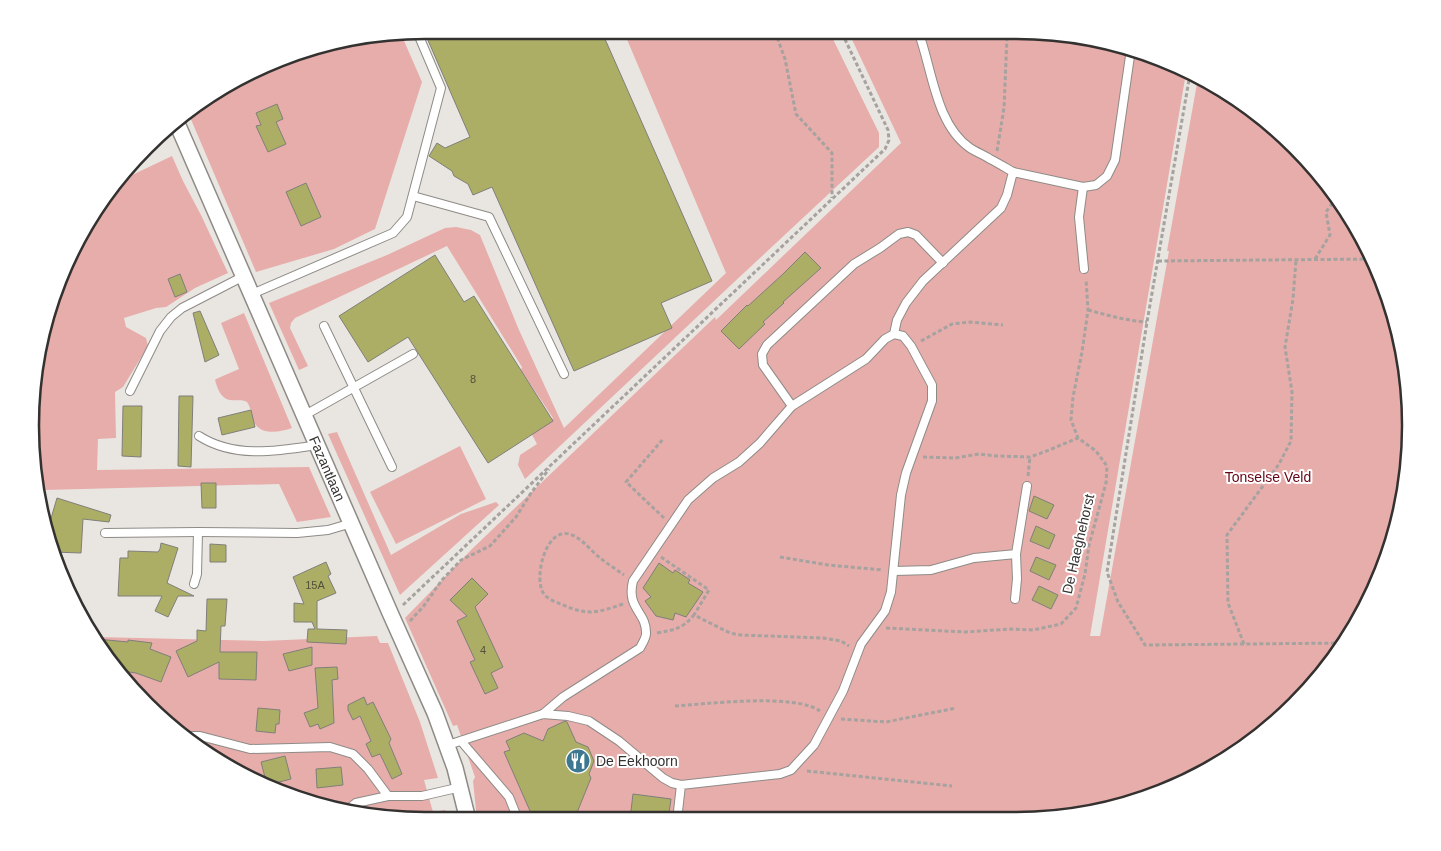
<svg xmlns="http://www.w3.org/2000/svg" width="1441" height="851" font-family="Helvetica,sans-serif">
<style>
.green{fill:#e7adab}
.building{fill:#adae65;stroke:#7f7f7a}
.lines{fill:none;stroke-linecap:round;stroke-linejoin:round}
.lane-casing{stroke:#8e8b87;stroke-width:10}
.street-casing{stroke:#8e8b87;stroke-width:18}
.path{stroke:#a5a29f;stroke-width:3;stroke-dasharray:4 2.5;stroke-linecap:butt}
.lane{stroke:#fff;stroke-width:8}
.street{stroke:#fff;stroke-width:15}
.labels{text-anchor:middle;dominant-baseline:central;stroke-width:4;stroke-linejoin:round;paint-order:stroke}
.number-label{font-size:11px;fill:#52513d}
.street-label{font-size:14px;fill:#333230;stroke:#fff}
.park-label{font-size:14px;fill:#660415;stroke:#fff}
.poi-label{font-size:14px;fill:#333230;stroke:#fff;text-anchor:start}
.rim{fill:none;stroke:#333230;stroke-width:2.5}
</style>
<rect width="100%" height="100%" fill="#e9e6e1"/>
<g class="green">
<path d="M623 30 829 31 879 133V147L731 285 525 479 518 465 520 455 537 444 531 433 553 418 521 370 522 367 447 246 295 318 291 323 290 328 308 366 299 370 269 303 387 255 445 228 456 227 471 230 480 235 519 330 564 428 726 273Z"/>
<path d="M848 31H1042L1143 51 1186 73 1090 636H1100L1169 251H1167L1198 78 1235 97 1295 146 1345 206 1381 274 1403 349 1411 426 1403 503 1381 577 1344 645 1276 723 1213 768 1142 800 1042 820H477L473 781 475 777 457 725 453 726 405 618 473 548 715 317 716 320 901 143Z"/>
<path d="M401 34 422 82 375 229 334 249 256 272 187 110 299 51Z"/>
<path d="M172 156 183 181 201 215 228 273 195 288 166 307 156 308 124 318 126 327 146 338 148 346 123 387 115 392 116 438 98 439 97 470 309 467 331 517 297 522 279 484 44 490V512L30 425 51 299 111 185Z"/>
<path d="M244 313 292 428C280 432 261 436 254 422 252 415 251 408 247 402 241 399 237 401 230 400 221 399 217 388 215 380L216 379 239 369 221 323Z"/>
<path d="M337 432 391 555 461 514 496 502 499 505 400 595 328 434Z"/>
<path d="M460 446 486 499 396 544 370 492Z"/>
<path d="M377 636 380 643H388L420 722 438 778 424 780 433 812 445 810 447 820H399L298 800 206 754 112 666 96 637 263 641Z"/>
</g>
<g class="building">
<path d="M446 30H601L712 281 661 303 672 328 574 371 492 187 473 195 468 184 454 176 452 171 429 156 437 143 445 148 470 137 427 38Z"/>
<path d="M277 104 283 119 276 122 286 144 268 152 256 126 261 125 256 113Z"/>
<path d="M306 183 321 217 301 226 286 192Z"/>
<path d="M805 252 821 268 783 302 784 303 763 322 765 324 739 349 721 331 747 305 748 306 783 274Z"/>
<path d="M435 255 464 302 474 296 553 421 488 463 408 337 368 362 339 316Z"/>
<path d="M180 274 187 292 175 297 168 279Z"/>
<path d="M200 311 219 355 205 362 193 313Z"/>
<path d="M179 396H193L191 467 178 466Z"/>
<path d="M123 406H142L141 457 122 456Z"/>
<path d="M251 410 255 427 222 435 218 418Z"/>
<path d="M201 483H216V508H202Z"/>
<path d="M1034 496 1054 505 1047 519 1029 511Z"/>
<path d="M57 498 111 515 109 522 83 519 81 553 53 552 54 534H48L47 532Z"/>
<path d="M1036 526 1055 535 1049 549 1030 541Z"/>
<path d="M161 543 178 548 167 583 194 596H178L168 617 155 611 162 596H118L120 558H128V551L158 552 160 549Z"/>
<path d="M210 544 226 545V562H210Z"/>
<path d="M1036 557 1056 565 1049 580 1030 571Z"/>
<path d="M326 562 331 574 328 576 336 593 317 601V629L347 630 346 644 307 642 308 629H315L312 622H294V603L304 604 293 577Z"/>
<path d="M659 563 673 573 675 570 690 580 688 583 703 592 686 617 675 613 673 620 656 616 645 601 651 597 643 588Z"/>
<path d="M472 578 488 594 475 607 503 667 491 673 498 688 485 694 470 662 475 660 457 621 467 616 450 600Z"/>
<path d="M1039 586 1058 595 1051 609 1032 600Z"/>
<path d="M207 599H227L225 626H221L220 652H257L256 680 219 679V662L188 677 176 651 197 641V630L206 631Z"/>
<path d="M97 639 128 642V640L152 643 150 649 171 657 161 682 136 673 116 670 112 666Z"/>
<path d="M312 647V665L289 671 283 654Z"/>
<path d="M337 667 338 679 332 680 334 723 320 729 318 724 310 727 304 713 318 708 315 668Z"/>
<path d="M364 697 367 705 373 702 391 739 389 743 402 774 392 779 380 754 372 757 366 744 371 741 360 716 353 720 348 710V705Z"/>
<path d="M258 708 280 710 279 724H276L275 733 256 731Z"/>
<path d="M565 721 567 722 576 742 588 747 594 761 589 774 591 778 574 820H534L504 752 510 750 506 741 524 733 543 741 548 729Z"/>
<path d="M285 756 291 779 267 785 261 762Z"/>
<path d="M341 767 343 785 317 788 316 769Z"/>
<path d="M633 794 671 799 668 820 630 819Z"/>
</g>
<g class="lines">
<defs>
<g id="lane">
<path d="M1013 172 1083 187 1096 185 1107 176 1115 160 1131 49"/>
<path d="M1083 187 1079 217 1084 269"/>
<path d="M413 196 489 217 564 374"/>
<path d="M252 294 393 233 407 217 441 88 418 34 424 30"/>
<path d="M324 326 392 467"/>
<path d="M894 334 897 320 906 303 923 281 1001 208 1007 195 1013 172C1006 168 998 163 990 159 984 155 976 152 970 148 935 124 932 67 918 31"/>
<path d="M130 391 160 331 171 317 182 308 244 276"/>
<path d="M792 406 763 365 762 354 767 345 854 264 880 248 899 234 908 232 916 235 943 263"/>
<path d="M305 415 413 354"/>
<path d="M199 436C235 459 278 451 318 445"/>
<path d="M105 533 198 532 297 533 328 530 352 523"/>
<path d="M894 571 931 570 974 558 1016 554 1027 486"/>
<path d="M194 584 197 574 198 532"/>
<path d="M1015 599 1017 579 1016 554"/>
<path d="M543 714 563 697 640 648C642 644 646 638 646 634 647 612 626 609 633 581L688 500 713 478 739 462 760 443 792 406 866 359 885 339 894 334 903 336 911 346 932 385V401L906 473 901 495 891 592 885 611 861 644 843 691 814 745 791 770 780 774 681 785 677 820"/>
<path d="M186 736H200L250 749 330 747 353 754 368 769 388 796H422L461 787"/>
<path d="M461 741 509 797 515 812 516 820"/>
<path d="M448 745 543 714 568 716 589 721 619 741 663 778 672 783 681 785"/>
<path d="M347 810 356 803 388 796"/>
</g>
<g id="street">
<path id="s1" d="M176 121 391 615 435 713 455 768 468 820"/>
</g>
</defs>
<use href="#lane" class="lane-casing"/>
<use href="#street" class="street-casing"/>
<g class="path">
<path d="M767 30 777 37 785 59 796 114 832 153V198"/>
<path d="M1190 74 1147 322 1107 572 1118 602 1145 645 1345 643"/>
<path d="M997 151 1004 108 1007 37 1009 31"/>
<path d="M1315 259 1330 235 1326 212 1337 197"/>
<path d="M1158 261 1373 259"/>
<path d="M1088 310C1107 315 1127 321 1147 322"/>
<path d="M921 341 952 324 970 322 1003 325"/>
<path d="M923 457 955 458 979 454 997 456 1030 457 1044 452 1078 438"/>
<path d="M1028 476 1030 457"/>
<path d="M664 518 626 482 664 438"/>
<path d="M661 557 709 590 694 615"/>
<path d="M780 557 828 565 883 570"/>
<path d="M623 604C597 613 587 616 561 604 555 602 548 599 544 594 533 580 545 528 569 534 581 537 590 550 599 557 607 564 616 569 624 575"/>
<path d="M403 605 885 149 889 140 888 130 841 31"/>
<path d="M410 621 423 607 442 580 461 560 490 546 516 517 531 493 549 469"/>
<path d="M886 628 965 632 1010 629 1033 630 1061 624 1076 608 1085 574 1089 545 1106 483 1107 466 1096 451 1078 438 1071 420 1073 397 1082 352 1088 310 1086 279"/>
<path d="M657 633C674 630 682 629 694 615L730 633 740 635 823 638 841 641 849 646"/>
<path d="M1244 644 1228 603 1227 535 1279 464 1291 441 1292 392 1285 347 1293 299 1296 260"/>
<path d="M675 706C706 704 795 693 820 711"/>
<path d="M841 719 886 722 956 708"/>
<path d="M807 771 952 786"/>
</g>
<use href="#lane" class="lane"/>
<use href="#street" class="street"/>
</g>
<defs>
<symbol id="restaurant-disc" viewBox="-11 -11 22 22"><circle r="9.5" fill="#3d7890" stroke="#fff"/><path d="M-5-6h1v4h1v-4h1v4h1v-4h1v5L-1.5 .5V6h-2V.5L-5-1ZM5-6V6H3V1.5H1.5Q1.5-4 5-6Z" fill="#fff"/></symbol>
</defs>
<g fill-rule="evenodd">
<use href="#restaurant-disc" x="564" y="747" width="28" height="28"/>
</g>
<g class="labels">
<g class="number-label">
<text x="473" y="379">8</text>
<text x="315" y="585">15A</text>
<text x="483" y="650">4</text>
</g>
<g class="street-label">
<text stroke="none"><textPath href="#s1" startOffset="379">Fazantlaan</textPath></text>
<text transform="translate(1078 544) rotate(-77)">De Haeghehorst</text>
</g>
<g class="park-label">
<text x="1268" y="477">Tonselse Veld</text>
</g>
<g class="poi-label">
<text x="596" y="761">De Eekhoorn</text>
</g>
</g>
<path d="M0 0H1441V851H0ZM425 39H1016A386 386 0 0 1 1402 425V426A386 386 0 0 1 1016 812H425A386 386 0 0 1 39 426V425A386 386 0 0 1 425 39Z" fill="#fff" fill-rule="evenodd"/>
<path class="rim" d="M425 39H1016A386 386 0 0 1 1402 425V426A386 386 0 0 1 1016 812H425A386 386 0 0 1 39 426V425A386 386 0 0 1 425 39Z"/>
</svg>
